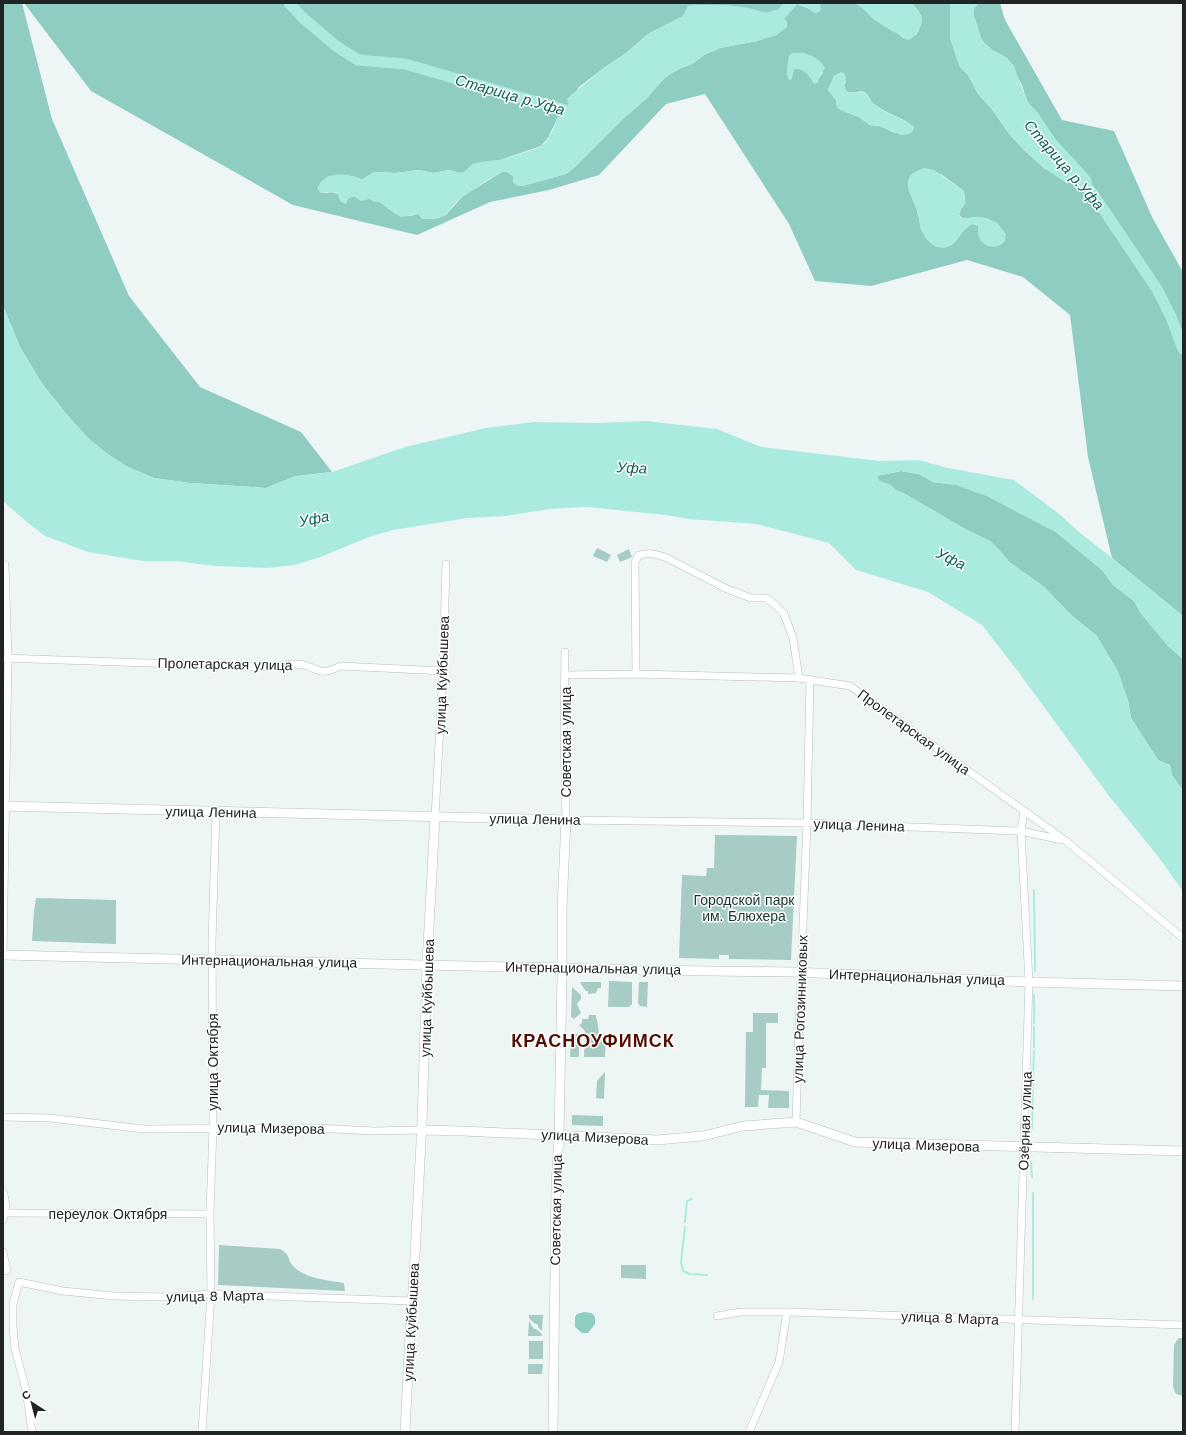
<svg xmlns="http://www.w3.org/2000/svg" width="1186" height="1435" font-family="'Work Sans',sans-serif">
<style>
.green{fill:#a7cbc5}
.forest{fill:#8fcdc2;fill-rule:evenodd}
.water{fill:#abebdf}
.lines{fill:none;stroke-linecap:round;stroke-linejoin:round}
.stream{stroke:#abebdf;stroke-width:2}
.river{stroke:#abebdf;stroke-width:11}
.minor-casing{stroke:#b6bfbd;stroke-width:8}
.major-casing{stroke:#b6bfbd;stroke-width:10}
.minor{stroke:#fff;stroke-width:7}
.major{stroke:#fff;stroke-width:9}
.labels{text-anchor:middle;dominant-baseline:central;stroke-width:3;stroke-linejoin:round;paint-order:stroke}
.street-label{font-size:14px;fill:#212424;stroke:#fff}
.park-label{font-size:14px;fill:#163530;stroke:#fff}
.water-label{font-size:15px;font-style:italic;fill:#0d6258;stroke:#fff}
.district-label{font-size:18px;font-weight:bold;letter-spacing:1px;fill:#520f04;stroke:#fff}
</style>
<rect width="100%" height="100%" fill="#eef6f5"/>
<g class="green">
<path d="M597 548 611 555 607 562 593 556Z"/>
<path d="M629 549 632 557 620 562 617 555Z"/>
<path d="M715 835 797 836 791 960 729 959V955H719V959L679 958 682 875 706 876 707 868H714Z"/>
<path d="M36 898 116 900V944L32 941 34 911Z"/>
<path d="M609 981 632 982V1004L629 1007H608Z"/>
<path d="M582 982H601V988H598L596 993 588 994V991H586L580 983Z"/>
<path d="M639 982H648L647 1007 640 1006 638 1003Z"/>
<path d="M572 987 581 995V999L577 1004 581 1013 574 1019 571 1017Z"/>
<path d="M753 1013H778V1023H766V1068H762L761 1090 789 1091V1108H768L769 1095H759L758 1107H745L746 1032H753Z"/>
<path d="M589 1015H596V1018L597 1019 599 1034H606L605 1057H584L585 1031 579 1025 582 1023V1019H588Z"/>
<path d="M571 1034H579V1057H570Z"/>
<path d="M605 1072 604 1099 596 1098 597 1081Z"/>
<path d="M572 1115 603 1116V1126L572 1125Z"/>
<path d="M219 1245 280 1249C292 1256 286 1258 293 1266 305 1279 328 1280 344 1283L345 1291 218 1285Z"/>
<path d="M621 1265H646V1279L621 1278Z"/>
<path d="M529 1315H543L542 1331 538 1327V1325L534 1323 529 1318Z"/>
<path d="M529 1321 534 1329H536L542 1334V1336H528Z"/>
<path d="M1179 1338H1183V1396L1176 1394 1173 1387 1174 1345 1177 1340Z"/>
<rect x="529" y="1341" width="14" height="18"/>
<path d="M528 1364H543L542 1374H528Z"/>
</g>
<g class="forest">
<path d="M3 3H22L52 119 129 296 200 387 301 432 332 472 296 476 266 488 190 483 154 478 126 466 106 453 87 437 68 416 43 385 20 347 3 306Z"/>
<path d="M24 3H794L807 8 820 3H855L863 8 875 20 891 30 899 34 903 38 916 35C925 20 923 16 912 3H950V38L960 67 968 75 978 94 991 108 1010 135 1024 150 1044 168 1074 184H1082L1088 188 1086 173 1056 140 1027 101 1022 85 1007 58 994 51 985 44 981 38 974 16V9L978 3H1000L1005 20 1062 120 1114 131 1153 219 1183 272V616L1112 558 1088 457 1070 315 1023 277 967 260 871 286 815 281 789 224 705 94 666 104 599 175 549 190 490 202 417 235 293 205 91 91ZM694 5 742 7 781 18 786 20 787 25 786 28 757 41 720 48 704 55 692 64 680 68 667 76 659 84 648 97 623 119 575 167 566 174 522 186 516 185 513 182V176L507 172H502L463 196 446 215 438 218 432 219 418 214 410 216 396 214 380 202C375 202 374 201 370 199 364 197 359 201 354 196L349 198 332 192 327 193H321L318 189 319 185 329 176C340 175 352 174 362 180L374 172 396 173 418 170 433 173 449 170 460 173 464 172 473 164 500 160 541 146 548 138 557 119 563 114 579 87 608 65 622 57 648 34 683 16ZM803 53 807 55 823 72 819 78 813 81C810 73 803 69 794 68L793 72 787 74 789 56ZM834 76 846 81 844 85 846 91C852 95 858 90 864 92 869 94 870 101 874 104 885 113 899 116 910 124L895 133 880 126 870 125 859 117 841 110 837 107 836 100 828 90ZM941 174 964 191 965 201 959 214 960 216C966 221 969 217 976 217 988 216 1000 226 1006 235H979L978 226 973 224 970 225 944 247C920 246 921 221 915 203 912 197 909 191 908 185Z"/>
<path d="M901 471 919 474 933 482 957 485 987 496 1056 532 1102 570 1113 585 1134 601 1140 612 1168 646 1183 659V791L1172 775 1170 765 1158 760 1131 718 1128 700 1097 636 1070 614 1043 586 1009 562 1001 552 990 541 965 529 905 494 895 490 891 485 879 481 877 476Z"/>
<path d="M584 1312 592 1313 595 1317V1324L588 1333H582L575 1327V1317L577 1314Z"/>
</g>
<g class="water">
<path d="M794 3H820L821 9 819 12 815 13 807 8Z"/>
<path d="M855 3H912C921 14 926 20 917 32 915 36 912 39 907 40L899 34 892 31 875 20 863 8Z"/>
<path d="M950 3H978L974 9V16L981 38 985 44 994 51 1007 58 1014 66 1027 101 1038 113 1056 140 1091 178 1092 182 1091 186 1088 188 1082 184H1074L1065 182 1044 168 1024 150 1010 135 991 108 978 94 968 75 960 67 950 38Z"/>
<path d="M694 5C704 6 715 5 725 5 747 7 766 11 786 20L787 25 786 28 777 35 757 41 720 48 704 55 692 64 680 69 667 76 659 84 648 97 623 119 575 167 566 174 522 186 516 185 513 182V176L507 172H502C490 178 475 188 464 196 444 210 453 220 422 219L418 214 401 217 390 210 380 202H374L370 199 361 201 354 196 349 198 346 204 341 202 337 193C331 191 327 193 321 193L318 189C322 170 350 173 362 180L374 172 396 173 418 170 433 173 449 170 460 173 464 172 473 164 480 162 500 160 532 150 541 146 546 142 553 130 557 118 563 114 569 106 567 99 571 95 608 65 634 47 648 34 683 16 688 6Z"/>
<path d="M792 53C804 52 819 56 825 68 823 71 821 73 820 75 817 80 821 83 814 84 809 75 805 68 794 69L792 79 789 80C785 74 787 58 792 53Z"/>
<path d="M841 72 844 73 846 77 844 85 846 91C853 95 860 90 867 94 875 113 900 115 914 127L913 131 910 134 901 135 880 126 870 125 859 117 841 110 837 107 836 100 828 90 834 76Z"/>
<path d="M924 168 934 170 964 191V197L966 203 961 209 959 214 960 217C966 220 969 217 975 217 980 216 988 218 993 221 997 222 1000 226 1002 229 1014 245 991 253 981 241 978 237 978 231 978 226L973 224C958 229 959 252 937 247 931 245 925 237 922 232 919 226 920 220 918 214 916 205 906 190 908 181 909 174 917 170 924 168Z"/>
<path d="M3 306 20 347 43 385 68 416 87 437 106 453 126 466 154 478 190 483 266 488 296 476 332 472 405 447 486 428 534 422 594 423 646 421 717 429 761 447 879 461 919 460 948 468 1014 480 1058 513 1079 532 1112 558 1183 616V659L1168 646 1140 612 1134 601 1113 585 1102 570 1056 532 987 496 957 485 933 482 919 474 901 471 877 476 879 481 891 485 895 490 905 494 965 529 990 541 1001 552 1009 562 1043 586 1070 614 1097 636 1118 671 1128 700 1131 718 1158 760 1170 765 1172 775 1183 791V891L1157 855 1109 796 1020 674 982 625 928 592 856 570 829 543 756 524 689 519 666 515 587 507 550 509 505 516 467 518 393 530 369 537 318 558 294 565 268 568 215 566 176 561H143L88 552 45 536 27 522 3 501Z"/>
</g>
<g class="lines">
<g class="stream">
<path d="M1034 890 1035 971"/>
<path d="M1034 995V1023"/>
<path d="M1034 1047V1027"/>
<path d="M1033 1079 1034 1051"/>
<path d="M1032 1128 1033 1084"/>
<path d="M1031 1163 1032 1177"/>
<path d="M685 1222 687 1201 692 1199"/>
<path d="M685 1227 681 1262 683 1271 690 1274 707 1275"/>
<path d="M1033 1299V1193"/>
</g>
<g class="river">
<path d="M289 3 303 18 336 46 358 60 405 64 579 114"/>
<path d="M761 20 781 14 791 3"/>
<path d="M1078 177 1093 194 1157 289 1171 317 1183 349"/>
</g>
<defs>
<g id="minor">
<path d="M3 564 5 565 8 658 3 955"/>
<path d="M565 652 564 729 566 820 807 823 1021 831 1062 840"/>
<path d="M3 658 262 667C274 666 286 664 298 664 318 666 318 678 340 666L443 671"/>
<path d="M636 674 635 562 639 555C649 552 658 554 667 558L727 589 751 598H766L772 602 784 614 793 638 799 678"/>
<path d="M565 675 636 674 799 678 850 686 1066 841 1183 938"/>
<path d="M435 817 443 671 446 564"/>
<path d="M3 1117 50 1118 144 1129 316 1128 373 1131 421 1130"/>
<path d="M796 1122 799 1028 807 823 810 680"/>
<path d="M3 1192C7 1201 6 1211 3 1220"/>
<path d="M5 1213 210 1214"/>
<path d="M3 1252 7 1271"/>
<path d="M717 1316 741 1312H787L1183 1325"/>
<path d="M32 1432 26 1390 15 1349 13 1326V1304L19 1282 63 1291 114 1296 167 1297 211 1294 412 1301"/>
<path d="M202 1432 211 1294 210 1211 213 1128 212 941 216 811"/>
<path d="M749 1432 779 1362 787 1312"/>
<path d="M1015 1432 1029 982 1021 831 1024 811"/>
</g>
<g id="major">
<path d="M3 806 566 820 562 908V976L559 1136 556 1186 553 1432"/>
<path d="M3 955 642 970 792 972 1029 982 1183 986"/>
<path d="M421 1130 463 1131 657 1140 703 1136 743 1126 796 1122 855 1142 1183 1151"/>
<path d="M405 1432 411 1311 413 1293 422 1123 427 964 435 817"/>
</g>
</defs>
<use href="#minor" class="minor-casing"/>
<use href="#major" class="major-casing"/>
<use href="#minor" class="minor"/>
<use href="#major" class="major"/>
</g>
<g class="labels">
<g class="street-label">
<text transform="translate(225 664) rotate(1)">Пролетарская улица</text>
<text transform="translate(442 675) rotate(-88)">улица Куйбышева</text>
<text transform="translate(914 732) rotate(36)">Пролетарская улица</text>
<text transform="translate(566 742) rotate(-90)">Советская улица</text>
<text transform="translate(211 812) rotate(1)">улица Ленина</text>
<text transform="translate(535 819) rotate(1)">улица Ленина</text>
<text transform="translate(859 825) rotate(2)">улица Ленина</text>
<text transform="translate(269 961) rotate(1)">Интернациональная улица</text>
<text transform="translate(593 968) rotate(1)">Интернациональная улица</text>
<text transform="translate(917 977) rotate(2)">Интернациональная улица</text>
<text transform="translate(427 998) rotate(-88)">улица Куйбышева</text>
<text transform="translate(800 1009) rotate(-88)">улица Рогозинниковых</text>
<text transform="translate(213 1062) rotate(-90)">улица Октября</text>
<text transform="translate(1025 1121) rotate(-88)">Озёрная улица</text>
<text transform="translate(271 1128) rotate(1)">улица Мизерова</text>
<text transform="translate(595 1137) rotate(3)">улица Мизерова</text>
<text transform="translate(926 1145) rotate(2)">улица Мизерова</text>
<text transform="translate(556 1210) rotate(-89)">Советская улица</text>
<text x="108" y="1214">переулок Октября</text>
<text transform="translate(215 1296) rotate(-1)">улица 8 Марта</text>
<text transform="translate(950 1318) rotate(2)">улица 8 Марта</text>
<text transform="translate(411 1322) rotate(-87)">улица Куйбышева</text>
</g>
<g class="park-label">
<text x="744" y="900">Городской парк<tspan x="744" dy="16">им. Блюхера</tspan></text>
</g>
<g class="water-label">
<text transform="translate(510 95) rotate(16)">Старица р.Уфа</text>
<text transform="translate(1064 165) rotate(49)">Старица р.Уфа</text>
<text transform="translate(632 468) rotate(3)">Уфа</text>
<text transform="translate(314 519) rotate(-11)">Уфа</text>
<text transform="translate(951 559) rotate(26)">Уфа</text>
</g>
<g class="district-label">
<text x="593" y="1040">КРАСНОУФИМСК</text>
</g>
</g>
<rect width="1186" height="1435" fill="none" stroke="#212424" stroke-width="8"/>
<g transform="translate(32 1403) rotate(324)" stroke="#ffffff" stroke-width="3" paint-order="stroke">
<path d="M0-3L7 15L0 10L-7 15Z" fill="#212424"/>
<text y="-6" font-size="11" font-weight="bold" text-anchor="middle" fill="#212424">С</text>
</g>
</svg>
